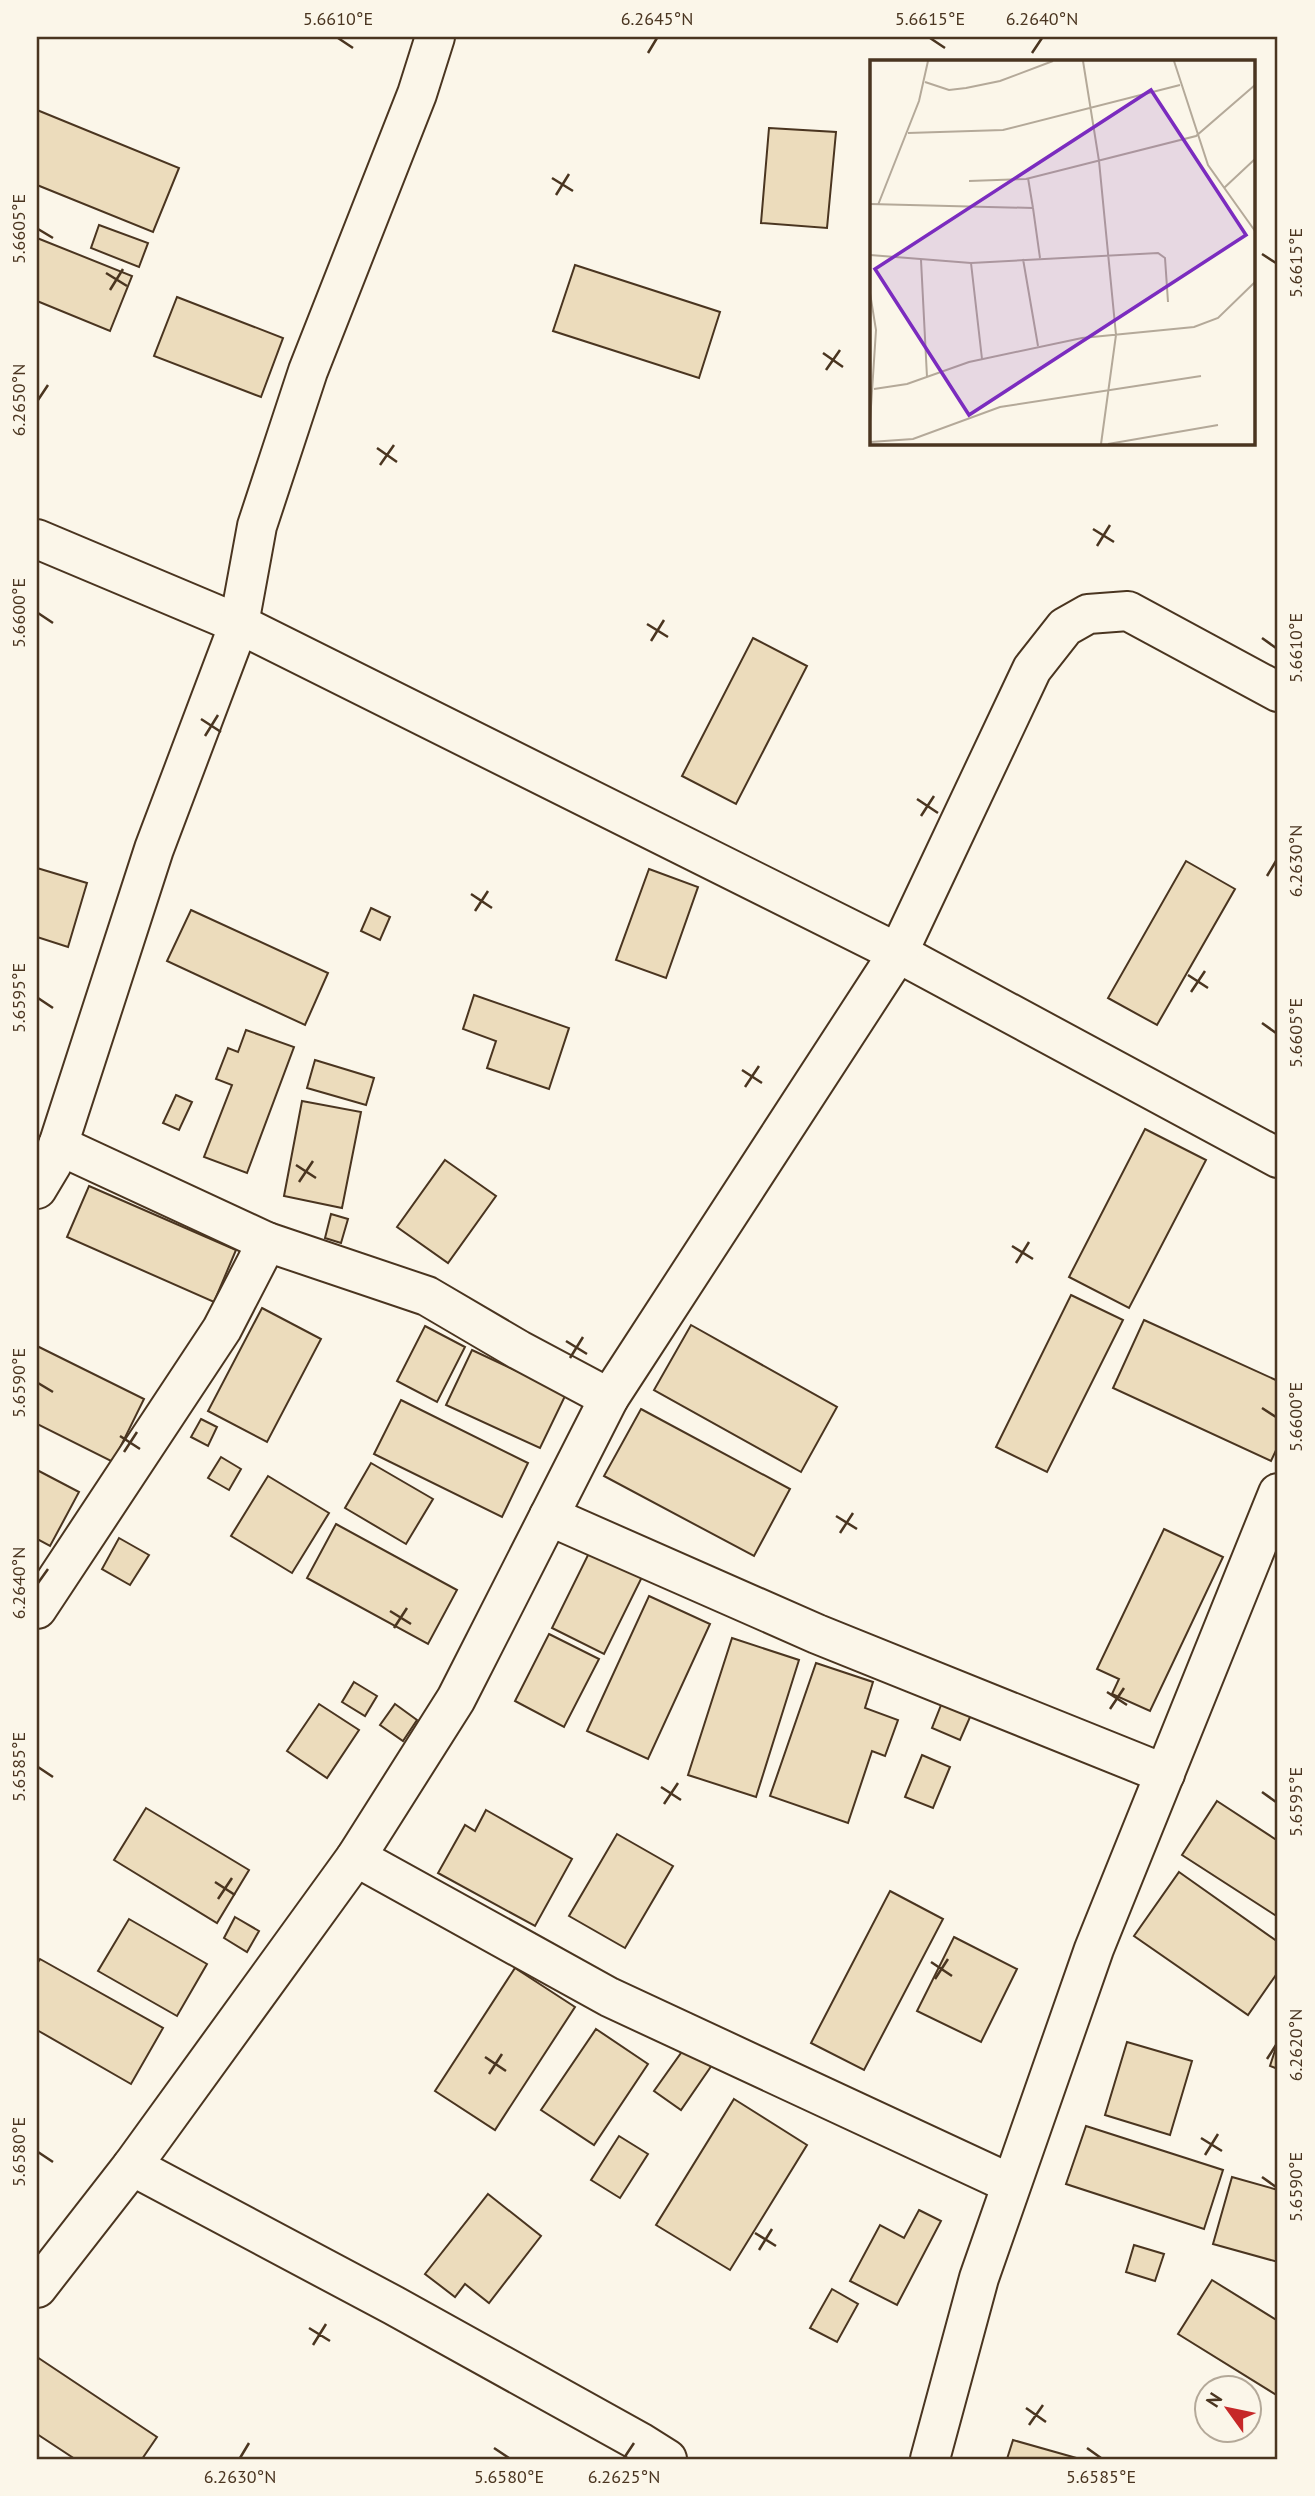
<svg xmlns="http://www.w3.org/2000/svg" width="1315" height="2496" font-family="'PT Sans',sans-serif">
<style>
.building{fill:#ecdcbc;stroke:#4a3520;stroke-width:2}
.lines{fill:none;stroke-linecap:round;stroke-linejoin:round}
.minor-casing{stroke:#4a3520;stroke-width:42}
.minor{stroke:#fbf6e9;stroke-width:38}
.ticks{fill:none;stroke:#4a3520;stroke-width:2.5}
.inset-road{fill:none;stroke:#b4a999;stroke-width:2}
.view{fill:#7b2cbf;fill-opacity:0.15;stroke:#7b2cbf;stroke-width:3.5}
.inset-edge{fill:none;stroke:#4a3520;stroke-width:3.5}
.neatline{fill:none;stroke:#4a3520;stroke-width:2.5}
.ticks-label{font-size:18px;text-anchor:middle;fill:#4a3520}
</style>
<rect width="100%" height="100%" fill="#fbf6e9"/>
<g class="building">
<path d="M37 110 179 168 153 232 37 185Z"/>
<path d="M769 128 836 132 827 228 761 223Z"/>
<path d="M99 225 148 243 139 267 91 248Z"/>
<path d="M37 238 132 276 110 331 37 301Z"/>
<path d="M575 265 720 312 699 378 553 331Z"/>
<path d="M177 297 283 338 261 397 154 356Z"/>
<path d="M753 638 807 666 736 804 682 776Z"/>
<path d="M1186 861 1235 889 1157 1025 1108 998Z"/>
<path d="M37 868 87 883 68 947 37 937Z"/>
<path d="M649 869 698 887 666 978 616 960Z"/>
<path d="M371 908 390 917 380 940 361 931Z"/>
<path d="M191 910 328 973 305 1025 167 961Z"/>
<path d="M474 995 569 1028 549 1089 487 1068 496 1041 463 1029Z"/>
<path d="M246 1030 294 1047 247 1173 204 1157 232 1085 216 1079 228 1048 238 1052Z"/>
<path d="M315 1060 374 1078 366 1105 307 1088Z"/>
<path d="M176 1095 192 1102 179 1130 163 1123Z"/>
<path d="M302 1101 361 1112 342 1208 284 1196Z"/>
<path d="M1145 1129 1206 1160 1129 1308 1069 1277Z"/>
<path d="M445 1160 496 1196 448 1263 397 1227Z"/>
<path d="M89 1186 236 1250 214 1302 67 1237Z"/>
<path d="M331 1214 348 1219 341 1243 325 1238Z"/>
<path d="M1071 1295 1123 1320 1047 1472 996 1447Z"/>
<path d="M262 1308 321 1339 267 1442 208 1411Z"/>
<path d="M1144 1320 1278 1381V1446L1271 1461 1113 1388Z"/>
<path d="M691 1325 837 1407 801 1472 654 1390Z"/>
<path d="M425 1326 465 1347 437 1402 397 1381Z"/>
<path d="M37 1346 144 1399 113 1462 37 1424Z"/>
<path d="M472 1350 566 1394 540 1448 446 1405Z"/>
<path d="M401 1400 528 1463 502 1517 374 1454Z"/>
<path d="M641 1409 790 1489 754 1556 604 1476Z"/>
<path d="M201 1419 217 1427 208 1446 191 1437Z"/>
<path d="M221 1457 241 1469 229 1490 208 1478Z"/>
<path d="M371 1463 433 1499 406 1544 345 1508Z"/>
<path d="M37 1470 79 1492 50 1546 37 1539Z"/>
<path d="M268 1476 329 1513 292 1573 231 1536Z"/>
<path d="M336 1524 457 1590 428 1644 307 1578Z"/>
<path d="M1164 1529 1223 1557 1150 1711 1112 1694 1119 1679 1097 1669Z"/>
<path d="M119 1538 149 1555 130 1585 102 1569Z"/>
<path d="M590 1551 642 1577 604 1654 552 1628Z"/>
<path d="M649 1596 710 1624 648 1759 587 1731Z"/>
<path d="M549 1634 599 1659 564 1727 515 1701Z"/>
<path d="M732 1638 799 1660 756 1797 688 1775Z"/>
<path d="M816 1663 873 1682 865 1708 898 1720 885 1756 872 1751 848 1823 770 1796Z"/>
<path d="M354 1682 377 1696 365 1716 342 1702Z"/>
<path d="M945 1695 974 1708 960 1740 932 1728Z"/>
<path d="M319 1704 359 1730 327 1778 287 1751Z"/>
<path d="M395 1704 417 1720 403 1741 380 1725Z"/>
<path d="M922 1755 950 1767 933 1808 905 1797Z"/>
<path d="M1217 1801 1278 1841V1917L1182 1855Z"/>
<path d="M146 1808 249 1870 217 1923 114 1860Z"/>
<path d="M486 1810 572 1859 535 1926 438 1873 465 1825 475 1831Z"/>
<path d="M617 1834 673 1866 625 1948 569 1916Z"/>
<path d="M1179 1872 1278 1942V1972L1248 2015 1134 1936Z"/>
<path d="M890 1891 943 1919 864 2070 811 2043Z"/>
<path d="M235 1917 259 1931 247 1952 224 1938Z"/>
<path d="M129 1919 207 1964 177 2016 98 1971Z"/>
<path d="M954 1937 1017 1969 981 2042 917 2011Z"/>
<path d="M40 1959 163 2028 131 2084 37 2030V1964Z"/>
<path d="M515 1968 575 2007 495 2130 435 2091Z"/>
<path d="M596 2029 648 2064 594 2145 541 2110Z"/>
<path d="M1278 2041V2069L1270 2066Z"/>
<path d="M1127 2042 1192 2061 1170 2135 1105 2115Z"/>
<path d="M686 2046 712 2065 681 2110 654 2091Z"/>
<path d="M734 2099 807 2145 730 2270 656 2225Z"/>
<path d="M1086 2126 1223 2170 1204 2229 1066 2184Z"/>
<path d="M619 2136 648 2154 620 2198 591 2180Z"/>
<path d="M1232 2177 1278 2190V2262L1213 2244Z"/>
<path d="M488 2194 541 2236 489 2303 465 2284 455 2297 425 2274Z"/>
<path d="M919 2210 941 2221 897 2305 850 2281 880 2225 904 2238Z"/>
<path d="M1134 2245 1164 2254 1155 2281 1126 2272Z"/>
<path d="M1212 2280 1278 2321V2396L1178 2334Z"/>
<path d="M832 2289 858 2304 837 2342 810 2328Z"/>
<path d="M37 2357 157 2437 142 2459H75L37 2434Z"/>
<path d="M1013 2440 1080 2459H1007Z"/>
</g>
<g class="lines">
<defs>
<g id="minor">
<path d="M37 539 239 624 898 953 1278 1158"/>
<path d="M58 1145 267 1242"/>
<path d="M37 1189 52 1164 154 849 239 624 257 526 308 371 417 94 435 37"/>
<path d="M549 1516 817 1634 1165 1774"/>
<path d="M37 1609 222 1329 267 1242 427 1296 519 1350 609 1398"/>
<path d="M356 1857 609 1997 1011 2184"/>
<path d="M132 2166 393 2305 640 2442 667 2459"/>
<path d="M37 2288 132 2166 356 1857 456 1699 609 1398 898 953 1032 669 1065 627 1088 614 1128 611 1278 692"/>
<path d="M930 2459 979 2278 1094 1949 1278 1493"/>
</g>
</defs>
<use href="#minor" class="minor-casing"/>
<use href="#minor" class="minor"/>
</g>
<path class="ticks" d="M338 38 353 48M930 38 945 48M648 53 657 38M1032 53 1042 38M552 178 573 191M556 195 569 174M38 229 53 238M1262 254 1276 263M106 273 127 286M110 290 123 269M823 353 843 367M826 370 840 350M38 400 48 385M377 448 397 462M380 465 394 445M1093 529 1114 542M1097 546 1110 525M38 613 53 623M647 624 668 637M1262 638 1276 648M651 641 664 620M201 719 221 732M205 736 218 715M917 799 938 813M921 816 934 796M1267 876 1276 861M471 894 492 908M475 911 488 891M1188 975 1208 988M1191 992 1205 971M38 998 53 1008M1262 1023 1276 1033M742 1070 762 1083M745 1087 759 1066M296 1165 316 1178M299 1182 313 1161M1012 1246 1033 1259M1016 1263 1029 1242M566 1341 587 1354M570 1358 583 1337M38 1383 53 1392M1262 1408 1276 1417M120 1436 140 1449M124 1452 137 1432M836 1516 857 1529M840 1533 853 1513M38 1583 48 1569M390 1611 411 1624M394 1628 407 1608M1107 1692 1127 1705M1110 1709 1124 1688M38 1767 53 1777M661 1787 681 1800M1262 1792 1276 1802M664 1804 678 1783M215 1882 235 1895M218 1899 232 1878M931 1962 952 1976M935 1979 948 1959M485 2057 506 2071M1267 2059 1276 2045M489 2074 502 2054M1201 2138 1222 2151M38 2152 53 2162M1205 2155 1218 2134M1262 2177 1276 2187M755 2233 776 2246M759 2250 772 2229M309 2328 330 2341M313 2345 326 2324M1026 2408 1046 2422M1029 2425 1043 2405M494 2448 509 2458M1087 2448 1101 2458M240 2458 249 2443M624 2458 634 2443"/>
<g transform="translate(870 60)">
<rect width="385" height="385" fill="#fbf6e9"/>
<path class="inset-road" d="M213 1 229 101 246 275 231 384M304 1 338 105 385 171M55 22 79 30 96 28 130 21 183 1M38 73 133 70 310 25M158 118 163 148M99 121 156 119 326 76 385 25M354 128 385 99M0 144 163 148 170 198M8 145 49 41 58 1M0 195 101 203 288 193 295 198 298 242M153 199 168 286M51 200 57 317M101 203 112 299M0 233 6 270 0 362M4 329 37 324 99 302 212 278 324 267 348 258 385 222M0 382 43 379 130 347 331 316M238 384 348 365"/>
<path class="view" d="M281 30 376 175 99 355 5 209Z"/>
<rect width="385" height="385" class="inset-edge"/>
</g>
<rect width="1315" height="2496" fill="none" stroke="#fbf6e9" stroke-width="77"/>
<g transform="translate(1228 2409) rotate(303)"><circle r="33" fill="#fbf6e9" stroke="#b4a999" stroke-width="2"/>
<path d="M0-5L12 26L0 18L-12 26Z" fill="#c62828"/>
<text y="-10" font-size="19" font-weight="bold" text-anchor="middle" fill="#4a3520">N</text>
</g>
<rect x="38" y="38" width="1238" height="2420" class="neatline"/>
<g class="ticks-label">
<text x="338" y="25">5.6610°E</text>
<text x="657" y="25">6.2645°N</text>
<text x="930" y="25">5.6615°E</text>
<text x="1042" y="25">6.2640°N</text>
<text transform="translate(19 229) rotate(-90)" y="6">5.6605°E</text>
<text transform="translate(1296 263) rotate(-90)" y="6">5.6615°E</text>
<text transform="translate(19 400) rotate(-90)" y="6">6.2650°N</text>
<text transform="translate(19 613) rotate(-90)" y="6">5.6600°E</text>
<text transform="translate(1296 648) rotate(-90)" y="6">5.6610°E</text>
<text transform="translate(1296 861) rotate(-90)" y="6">6.2630°N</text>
<text transform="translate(19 998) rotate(-90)" y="6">5.6595°E</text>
<text transform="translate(1296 1033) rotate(-90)" y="6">5.6605°E</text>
<text transform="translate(19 1383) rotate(-90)" y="6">5.6590°E</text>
<text transform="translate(1296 1417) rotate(-90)" y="6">5.6600°E</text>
<text transform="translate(19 1583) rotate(-90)" y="6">6.2640°N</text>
<text transform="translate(19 1767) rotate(-90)" y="6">5.6585°E</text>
<text transform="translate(1296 1802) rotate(-90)" y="6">5.6595°E</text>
<text transform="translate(1296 2045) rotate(-90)" y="6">6.2620°N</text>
<text transform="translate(19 2152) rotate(-90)" y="6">5.6580°E</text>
<text transform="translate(1296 2187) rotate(-90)" y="6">5.6590°E</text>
<text x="240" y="2483">6.2630°N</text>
<text x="509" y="2483">5.6580°E</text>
<text x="624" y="2483">6.2625°N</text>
<text x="1101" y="2483">5.6585°E</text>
</g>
</svg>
